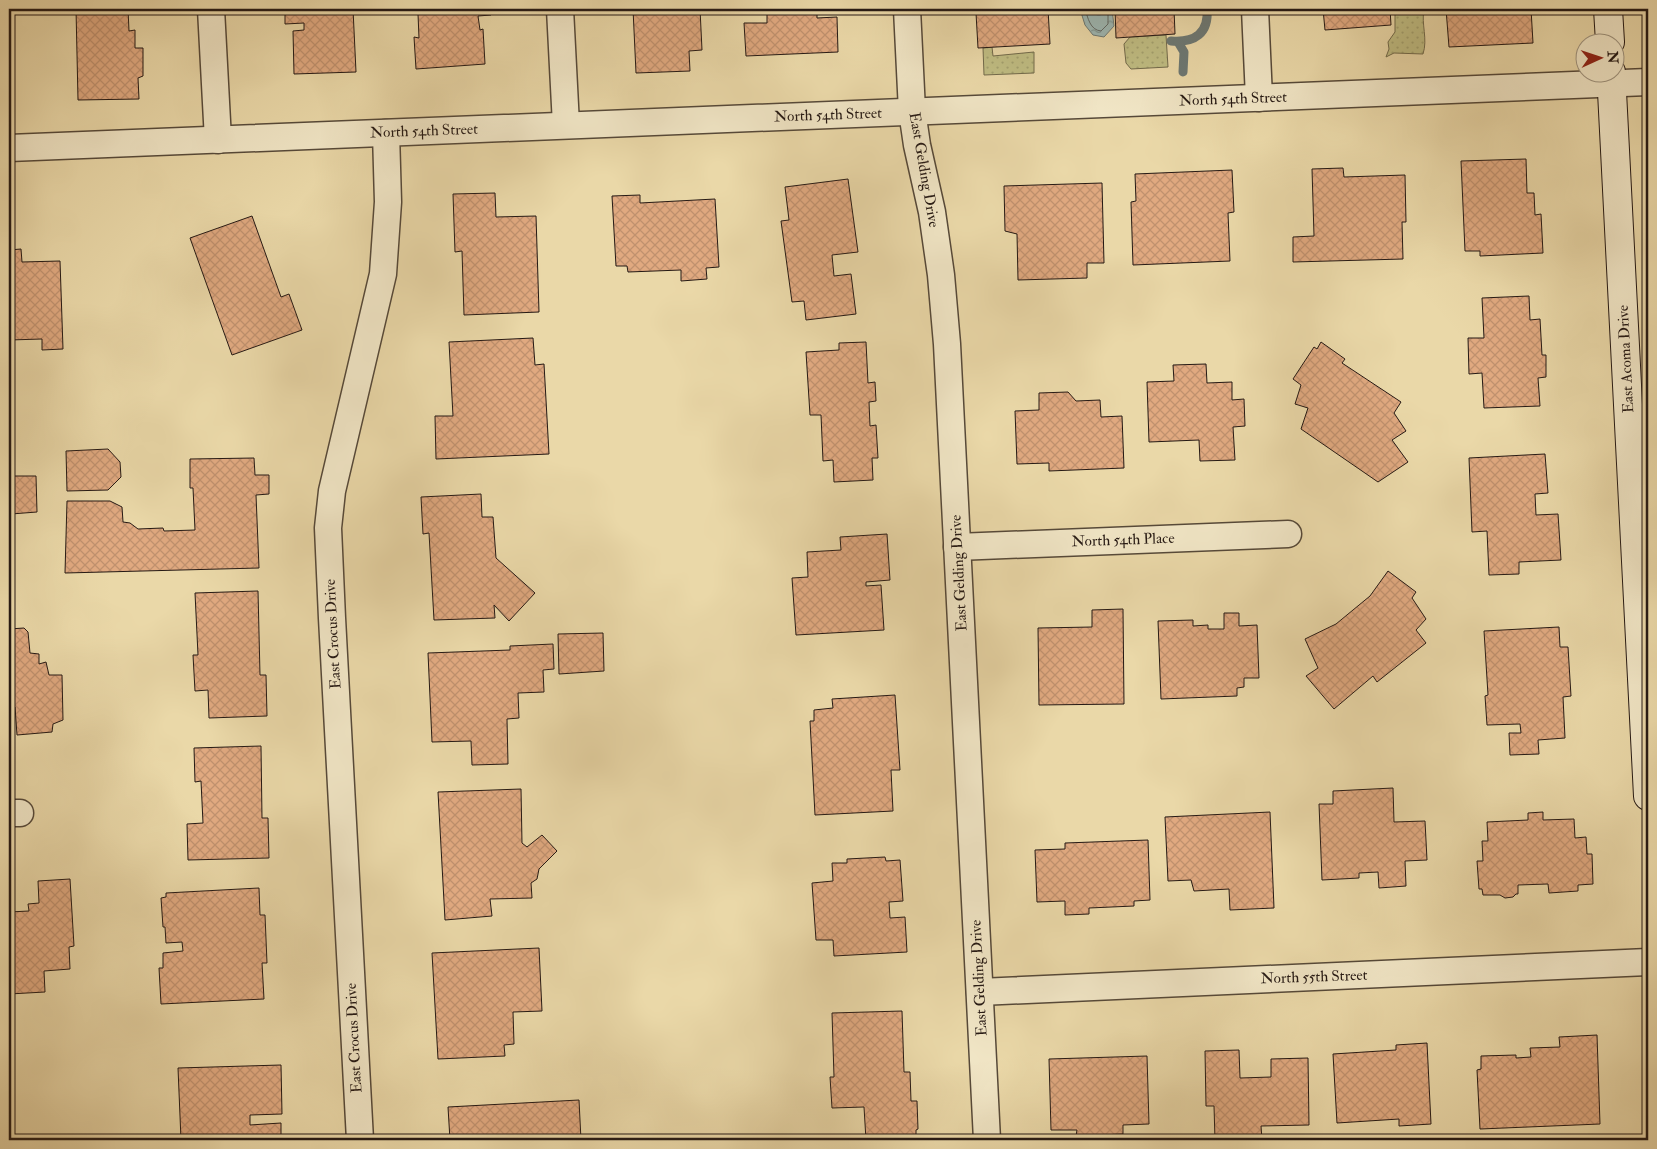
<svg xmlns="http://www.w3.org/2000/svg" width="1657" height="1149" font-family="'IM FELL Double Pica',serif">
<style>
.grass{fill:url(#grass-dots);stroke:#726a4b}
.water{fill:url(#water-ripples);stroke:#6d7873}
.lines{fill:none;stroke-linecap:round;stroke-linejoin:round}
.shore{stroke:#616864;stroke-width:1}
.stream{stroke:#6d7873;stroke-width:9}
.building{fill:url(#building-cross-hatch);stroke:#251914}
.street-casing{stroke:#564939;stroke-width:29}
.secondary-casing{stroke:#251914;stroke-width:30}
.street{stroke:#f1e6c6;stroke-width:26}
.secondary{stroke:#f1e6c6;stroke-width:28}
.labels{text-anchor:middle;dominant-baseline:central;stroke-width:5;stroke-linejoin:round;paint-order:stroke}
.street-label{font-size:15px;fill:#251914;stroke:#f1e6c6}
</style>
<defs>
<pattern id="grass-dots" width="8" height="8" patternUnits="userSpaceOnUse" patternTransform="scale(1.25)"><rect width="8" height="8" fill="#bfbc82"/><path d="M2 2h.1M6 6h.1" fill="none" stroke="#a4a16f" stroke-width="1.8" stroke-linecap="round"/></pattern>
<pattern id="water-ripples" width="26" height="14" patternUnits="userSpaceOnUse" patternTransform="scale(1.25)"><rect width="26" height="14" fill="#9db7b3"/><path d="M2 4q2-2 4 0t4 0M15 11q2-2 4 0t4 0" fill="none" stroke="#809490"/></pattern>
<pattern id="building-cross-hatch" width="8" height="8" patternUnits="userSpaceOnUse" patternTransform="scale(1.25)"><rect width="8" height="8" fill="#e0a980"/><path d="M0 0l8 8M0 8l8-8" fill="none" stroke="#c0916e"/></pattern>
</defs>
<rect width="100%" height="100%" fill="#ead8a8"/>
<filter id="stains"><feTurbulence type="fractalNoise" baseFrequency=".004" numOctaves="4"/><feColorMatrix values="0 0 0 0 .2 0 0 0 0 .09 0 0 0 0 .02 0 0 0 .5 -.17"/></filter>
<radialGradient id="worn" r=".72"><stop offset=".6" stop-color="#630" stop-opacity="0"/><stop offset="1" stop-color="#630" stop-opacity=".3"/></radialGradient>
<g class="grass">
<path d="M1395 9H1424C1421 24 1428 39 1423 54L1394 53 1386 57 1389 49 1388 42 1395 32Z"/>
<path d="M1166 35 1168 67 1131 69 1126 63 1124 44 1130 37Z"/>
<path d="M992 47 993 56 1034 52V73L984 75 983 48Z"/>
</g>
<path class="water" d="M1080 9H1112L1114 26 1104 37 1093 35 1085 25Z"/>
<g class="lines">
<path class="shore" d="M1085 9C1088 18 1090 30 1101 31L1108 24V9"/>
<g class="stream">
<path d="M1171 41C1195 43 1209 33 1207 9"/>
<path d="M1178 42 1184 52 1183 72"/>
</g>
</g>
<g class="building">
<path d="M76 9H128L129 31 135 30V48H143V76L138 78 139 99 78 100Z"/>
<path d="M285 9H353L356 72 294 74 293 31 304 30V23L285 24Z"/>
<path d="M424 9H490L491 15 478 16 480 30 483 29 485 64 416 69 414 37 419 38 418 14H424Z"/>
<path d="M633 9H700L702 50 689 51 690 71 636 73Z"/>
<path d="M767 9H817V18L837 17 838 52 746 56 744 23H767Z"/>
<path d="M999 9H1048L1050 44 978 48 976 13 999 12Z"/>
<path d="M1115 9H1174L1175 34 1116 38Z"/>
<path d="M1323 9H1390L1391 25 1325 30Z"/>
<path d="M1446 9H1531L1533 43 1449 47Z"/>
<path d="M1526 159 1527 193H1534L1535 215 1541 214 1543 253 1480 256V251H1465L1461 161Z"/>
<path d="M1343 168 1344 177 1405 175 1406 222H1402L1403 259 1293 262V237L1314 236 1312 169Z"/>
<path d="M1232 170 1234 212 1228 213 1230 261 1133 265 1131 202 1136 201 1135 174Z"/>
<path d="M848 179 858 252 832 255 834 276 851 274 856 314 806 320 804 301 792 302 781 221 789 220 785 187Z"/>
<path d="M1102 183 1104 263H1087V278L1018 280 1017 234 1005 231 1004 186Z"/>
<path d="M495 193 496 217 536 216 539 312 464 315 462 251 455 252 453 194Z"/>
<path d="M640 195V203L715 199 719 267 706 268 707 279 681 281V270L628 272 627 266H616L612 196Z"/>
<path d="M252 216 281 297 289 294 302 330 232 355 190 238Z"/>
<path d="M21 249 22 262 60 261 63 349 42 350V339L9 340V250Z"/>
<path d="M1529 296 1530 320 1540 319 1542 355H1546V377L1538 378 1540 406 1484 408 1482 373 1469 374 1468 338H1484L1482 298Z"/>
<path d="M533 338 535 365 544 364 549 454 436 459 435 416H453L449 342Z"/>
<path d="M866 342 868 383 875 382 876 401 869 402 870 426 876 425 878 458H872L873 480 834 482 833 460 823 461 821 415H810L806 352 839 350V343Z"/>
<path d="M1321 342 1345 359 1342 363 1401 402 1394 413 1406 431 1392 440 1408 462 1378 482 1301 429 1308 408 1295 404 1301 385 1293 379 1314 347 1317 349Z"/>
<path d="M1206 364 1207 383 1232 382V400L1244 399 1245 426 1233 427 1235 460 1200 461 1199 440 1149 442 1147 382 1174 381 1173 365Z"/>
<path d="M1068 392 1076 401 1100 400 1101 417 1122 416 1124 468 1049 471V463L1017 464 1015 411 1039 410V393Z"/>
<path d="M108 449 120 462 121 477 108 490 67 491 66 451Z"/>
<path d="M1545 454 1548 493 1535 494 1536 515 1558 514 1561 560 1519 562V574L1489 575 1487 531 1472 532 1469 458Z"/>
<path d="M254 458 255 475H269V494L256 495 259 568 65 573 67 501H110L122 507 123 522 130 523 138 529 163 528 164 531 195 530 193 488H190V459Z"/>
<path d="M9 476H36L37 512 11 514 10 523H9Z"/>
<path d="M481 494 482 517H493L496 558 535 593 509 621 494 605 495 618 434 620 429 533 423 534 421 497Z"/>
<path d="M887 534 890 580 866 582V586L881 585 884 630 796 635 792 578 808 577 807 552 841 550 840 537Z"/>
<path d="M1388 571 1416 592 1412 598 1426 619 1416 630 1426 643 1377 682 1373 676 1334 709 1306 676 1318 668 1305 639 1336 624 1370 596Z"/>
<path d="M258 591 260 675H266L267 716 209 718 208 690 195 691 193 655H198L195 593Z"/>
<path d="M1123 609 1124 704 1039 705 1038 628 1092 627V610Z"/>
<path d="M1224 613H1239V626L1257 625 1259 678H1244V687L1237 688V696L1161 699 1158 621 1193 620V626L1208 625V629H1224Z"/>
<path d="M1559 627 1560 647H1568L1571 696 1563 697 1565 738 1538 740 1539 754 1510 755 1509 733H1521L1520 724 1487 725 1485 696 1488 695 1484 631Z"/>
<path d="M24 628 28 632 30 653 39 654V664L46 662 49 675H62L63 720 53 724 52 732 17 735 15 707H9V629Z"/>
<path d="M603 633 604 671 559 674 558 634Z"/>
<path d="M553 644 554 669 543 670 544 692 518 693 519 718 507 719 508 764 472 765 471 741 432 742 428 653 510 650V646Z"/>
<path d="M895 695 900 770H891L893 811 815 815 810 721H814V710L833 708 832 699Z"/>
<path d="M261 746 262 818H268L269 858 188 860 187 824 203 823 201 781 195 782 194 748Z"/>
<path d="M1393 788 1394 822 1425 821 1427 860 1405 861 1406 886 1379 888 1378 872 1359 873V878L1322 880 1319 804H1333V791Z"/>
<path d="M521 789 522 843 527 847 542 835 557 851 539 869 537 879 531 883 532 898 490 899 492 916 445 920 438 792Z"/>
<path d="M1270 812 1274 908 1230 910 1229 889 1194 891 1191 880 1168 881 1165 817Z"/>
<path d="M1543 812V820L1574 819 1575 838 1586 837 1587 854H1592L1593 884 1578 885V891L1549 893 1548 884 1518 885V894H1516L1513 897 1505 898 1500 895H1483L1482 889H1479L1477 861H1483L1482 841H1488L1487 822 1528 820V813Z"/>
<path d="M1148 840 1150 900 1134 901V906L1089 908V914L1065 915V901L1037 902 1035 850 1065 849V843Z"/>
<path d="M885 857 886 861 900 860 903 901 889 902 890 918 905 917 907 952 834 956 833 940H816L812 883 833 881 832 863H847V859Z"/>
<path d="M70 879 74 946 69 947 70 969 44 971 45 992 9 994V912L29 911 28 904 39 903 38 881Z"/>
<path d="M259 888 260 915H265L267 963H262L264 999 161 1004 159 968H163V953L183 951 182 942 166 943 165 927H163L161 898 166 897V893Z"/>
<path d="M539 948 542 1011 513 1012 514 1044 504 1045 505 1056 438 1059 432 953Z"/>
<path d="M902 1011 904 1072H910L911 1101H917L918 1129 916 1130V1140H866L864 1107 832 1108 830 1077H834L832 1013Z"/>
<path d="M1597 1035 1600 1124 1480 1129 1477 1070 1481 1069V1056L1516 1055V1058L1531 1057 1530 1048 1560 1047 1559 1037Z"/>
<path d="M1427 1043 1431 1124 1399 1126V1119L1337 1123 1333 1054 1396 1050V1045Z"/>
<path d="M1239 1050 1240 1078 1271 1077V1059L1308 1058 1309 1125 1261 1126 1262 1140H1215L1214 1106H1206L1205 1051Z"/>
<path d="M1147 1056 1149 1124 1123 1125V1134L1076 1136 1077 1130H1051L1049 1059Z"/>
<path d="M281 1065 282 1114 250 1115V1125L281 1123V1140H181L178 1068Z"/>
<path d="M579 1100 581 1140H450L448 1107Z"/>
</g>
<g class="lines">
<defs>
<g id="street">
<path d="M211 9 218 140"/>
<path d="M560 9 566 125"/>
<path d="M907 9 912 111 917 145 932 212 941 275 947 344 987 1140"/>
<path d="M1255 9 1259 98"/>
<path d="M9 148 1648 82"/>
<path d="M957 547 1288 534"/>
<path d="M9 813H20"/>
<path d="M980 992 1648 962"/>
<path d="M360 1140 332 618 328 528 332 491 383 274 388 202 386 133"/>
</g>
<g id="secondary">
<path d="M1608 9 1610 42"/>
<path d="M1611 72 1648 796"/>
</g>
</defs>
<use href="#street" class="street-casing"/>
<use href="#secondary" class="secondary-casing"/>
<use href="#street" class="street"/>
<use href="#secondary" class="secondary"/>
</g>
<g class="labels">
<g class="street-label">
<text transform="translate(1233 99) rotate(-2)">North 54th Street</text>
<text transform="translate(828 115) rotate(-2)">North 54th Street</text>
<text transform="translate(424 131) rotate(-2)">North 54th Street</text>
<text transform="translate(924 170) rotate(80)">East Gelding Drive</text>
<text transform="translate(1626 359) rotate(-93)">East Acoma Drive</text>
<text transform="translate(1123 540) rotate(-2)">North 54th Place</text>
<text transform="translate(959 573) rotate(-93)">East Gelding Drive</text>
<text transform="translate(333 634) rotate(-93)">East Crocus Drive</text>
<text transform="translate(1314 977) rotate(-2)">North 55th Street</text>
<text transform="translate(979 978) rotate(-93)">East Gelding Drive</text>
<text transform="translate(354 1038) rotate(-93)">East Crocus Drive</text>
</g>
</g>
<rect width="1657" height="1149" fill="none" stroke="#ead8a8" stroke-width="30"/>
<rect x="10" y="10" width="1637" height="1129" fill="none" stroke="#251914" stroke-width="2.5"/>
<rect x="15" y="15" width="1627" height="1119" fill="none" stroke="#251914"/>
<g transform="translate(1600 58) rotate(87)"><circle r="24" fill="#f1e6c6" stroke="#9f947f"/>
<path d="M0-4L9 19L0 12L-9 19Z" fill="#8f2418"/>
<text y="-8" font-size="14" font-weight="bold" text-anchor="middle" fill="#251914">N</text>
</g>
<rect width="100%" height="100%" filter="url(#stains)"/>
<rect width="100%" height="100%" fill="url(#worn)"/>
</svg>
